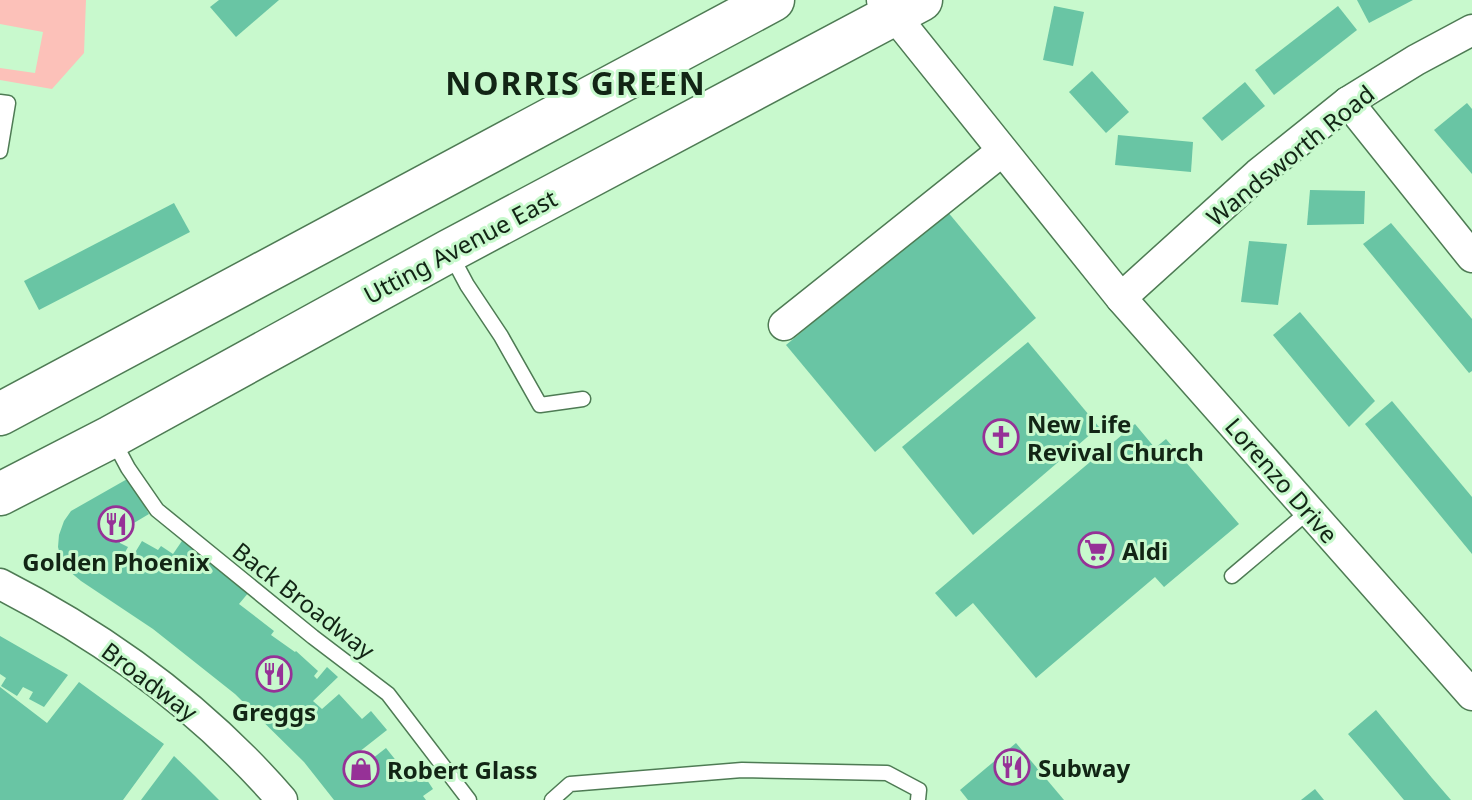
<svg xmlns="http://www.w3.org/2000/svg" width="1472" height="800" font-family="'Noto Sans',sans-serif">
<style>
.green{fill:#fcc1b9}
.building{fill:#69c5a4}
.lines{fill:none;stroke-linecap:round;stroke-linejoin:round}
.lane-casing{stroke:#4e7b54;stroke-width:17}
.street-casing{stroke:#4e7b54;stroke-width:33}
.secondary-casing{stroke:#4e7b54;stroke-width:45}
.lane{stroke:#fff;stroke-width:14}
.street{stroke:#fff;stroke-width:30}
.secondary{stroke:#fff;stroke-width:42}
.labels{text-anchor:middle;dominant-baseline:central;stroke-width:6;stroke-linejoin:round;paint-order:stroke}
.street-label{font-size:24px;fill:#122515;stroke:#c8f9cd}
.poi-label{font-size:24px;font-weight:bold;fill:#122515;stroke:#c8f9cd;text-anchor:start}
.district-label{font-size:32px;font-weight:bold;letter-spacing:2px;fill:#122515;stroke:#c8f9cd}
</style>
<rect width="100%" height="100%" fill="#c8f9cd"/>
<path class="green" d="M0 0H86L84 53 52 89 0 80V68L35 73 43 32 0 24Z"/>
<g class="building">
<path d="M219 0H279L236 37 210 7Z"/>
<path d="M1357 0H1413L1369 23Z"/>
<path d="M1054 6 1084 12 1073 66 1043 60Z"/>
<path d="M1338 6 1357 30 1274 95 1255 70Z"/>
<path d="M1092 71 1129 112 1106 133 1069 92Z"/>
<path d="M1245 82 1265 106 1222 141 1202 118Z"/>
<path d="M1467 103 1472 109V174L1434 130Z"/>
<path d="M1118 135 1193 142 1191 172 1115 165Z"/>
<path d="M1310 190 1365 191 1364 224 1307 225Z"/>
<path d="M174 203 190 232 39 310 24 281Z"/>
<path d="M947 211 1036 318 875 452 786 345Z"/>
<path d="M1391 223 1472 319V371L1469 373 1363 244Z"/>
<path d="M1249 241 1287 244 1278 305 1241 302Z"/>
<path d="M1300 312 1375 401 1349 427 1273 335Z"/>
<path d="M1028 342 1099 427 973 535 902 447Z"/>
<path d="M1392 401 1472 497V554L1365 424Z"/>
<path d="M1135 424 1155 448 1166 439 1239 524 1164 587 1155 577 1036 678 973 603 956 617 935 593Z"/>
<path d="M129 478 149 514 117 533 120 543 128 547 123 556 130 561 142 541 158 550 161 546 173 554 184 538 249 592 239 604 274 631 271 635 295 652 296 651 318 671 314 676 317 679 327 667 338 677 313 701 322 709 339 694 362 719 371 711 387 730 359 752 368 762 386 748 406 773 417 765 433 789 423 796 426 800H334L304 762 235 694 153 629 81 581 69 571 61 559 58 547 59 535 64 521 71 511Z"/>
<path d="M0 636 68 675 44 707 29 699 33 692 23 687 17 696 1 686 6 678 0 674Z"/>
<path d="M79 682 164 744 123 800H0V687L47 723Z"/>
<path d="M1376 710 1432 778 1451 800H1404L1367 756 1348 734Z"/>
<path d="M1016 743 1064 800H968L960 790Z"/>
<path d="M174 756 195 776 219 800H141Z"/>
<path d="M1315 789 1324 800H1301Z"/>
</g>
<g class="lines">
<defs>
<g id="lane">
<path d="M0 102 8 103 0 151"/>
<path d="M451 255 467 285 501 336 540 405 583 399"/>
<path d="M113 440 128 468 157 510 313 637 388 694 469 800"/>
<path d="M1232 576 1309 511"/>
<path d="M552 800 570 784 742 770 887 773 919 790 918 800"/>
</g>
<g id="street">
<path d="M882 0 1121 298 1472 695"/>
<path d="M1348 102 1472 257"/>
<path d="M1121 298 1258 174 1348 102 1416 60 1472 30"/>
<path d="M784 325 1002 151"/>
<path d="M0 584C106 638 204 710 282 800"/>
</g>
<g id="secondary">
<path d="M0 414 773 0"/>
<path d="M0 494 111 437 449 251 921 0"/>
</g>
</defs>
<use href="#lane" class="lane-casing"/>
<use href="#street" class="street-casing"/>
<use href="#secondary" class="secondary-casing"/>
<use href="#lane" class="lane"/>
<use href="#street" class="street"/>
<use href="#secondary" class="secondary"/>
</g>
<defs>
<symbol id="church-ring" viewBox="-11 -11 22 22"><circle r="9.5" fill="#c8f9cd" stroke="#963197" stroke-width="1.5"/><path d="M-1.2-6h2.4v3.5h3.3v2.4h-3.3V6h-2.4V-.1h-3.3v-2.4h3.3Z" fill="#963197"/></symbol>
<symbol id="restaurant-ring" viewBox="-11 -11 22 22"><circle r="9.5" fill="#c8f9cd" stroke="#963197" stroke-width="1.5"/><path d="M-5-6h1v4h1v-4h1v4h1v-4h1v5L-1.5 .5V6h-2V.5L-5-1ZM5-6V6H3V1.5H1.5Q1.5-4 5-6Z" fill="#963197"/></symbol>
<symbol id="supermarket-ring" viewBox="-11 -11 22 22"><circle r="9.5" fill="#c8f9cd" stroke="#963197" stroke-width="1.5"/><path d="M-6-5.5h2.5l.6 2H6L4.5 2H-2.5L-4.4-4H-6ZM-1.5 3.2a1.3 1.3 0 1 0 .1 0ZM3 3.2a1.3 1.3 0 1 0 .1 0Z" fill="#963197"/></symbol>
<symbol id="shop-ring" viewBox="-11 -11 22 22"><circle r="9.5" fill="#c8f9cd" stroke="#963197" stroke-width="1.5"/><path d="M-5-2.5h2.3a2.7 3.5 0 0 1 5.4 0H5L5.5 6h-11ZM-1.5-2.5h3a1.5 2.3 0 0 0-3 0Z" fill="#963197"/></symbol>
</defs>
<g fill-rule="evenodd">
<use href="#church-ring" x="981" y="417" width="40" height="40"/>
<use href="#restaurant-ring" x="96" y="504" width="40" height="40"/>
<use href="#supermarket-ring" x="1076" y="530" width="40" height="40"/>
<use href="#restaurant-ring" x="254" y="654" width="40" height="40"/>
<use href="#restaurant-ring" x="992" y="747" width="40" height="40"/>
<use href="#shop-ring" x="341" y="749" width="40" height="40"/>
</g>
<g class="labels">
<g class="street-label">
<text transform="translate(1290 155) rotate(-39)">Wandsworth Road</text>
<text transform="translate(460 246) rotate(-28)">Utting Avenue East</text>
<text transform="translate(1282 480) rotate(49)">Lorenzo Drive</text>
<text transform="translate(304 600) rotate(38)">Back Broadway</text>
<text transform="translate(150 681) rotate(37)">Broadway</text>
</g>
<g class="poi-label">
<text x="1027" y="423">New Life<tspan x="1027" dy="28">Revival Church</tspan></text>
<text x="1122" y="550">Aldi</text>
<text x="116" y="561" text-anchor="middle">Golden Phoenix</text>
<text x="274" y="711" text-anchor="middle">Greggs</text>
<text x="1038" y="767">Subway</text>
<text x="387" y="769">Robert Glass</text>
</g>
<g class="district-label">
<text x="576" y="82">NORRIS GREEN</text>
</g>
</g>
</svg>
